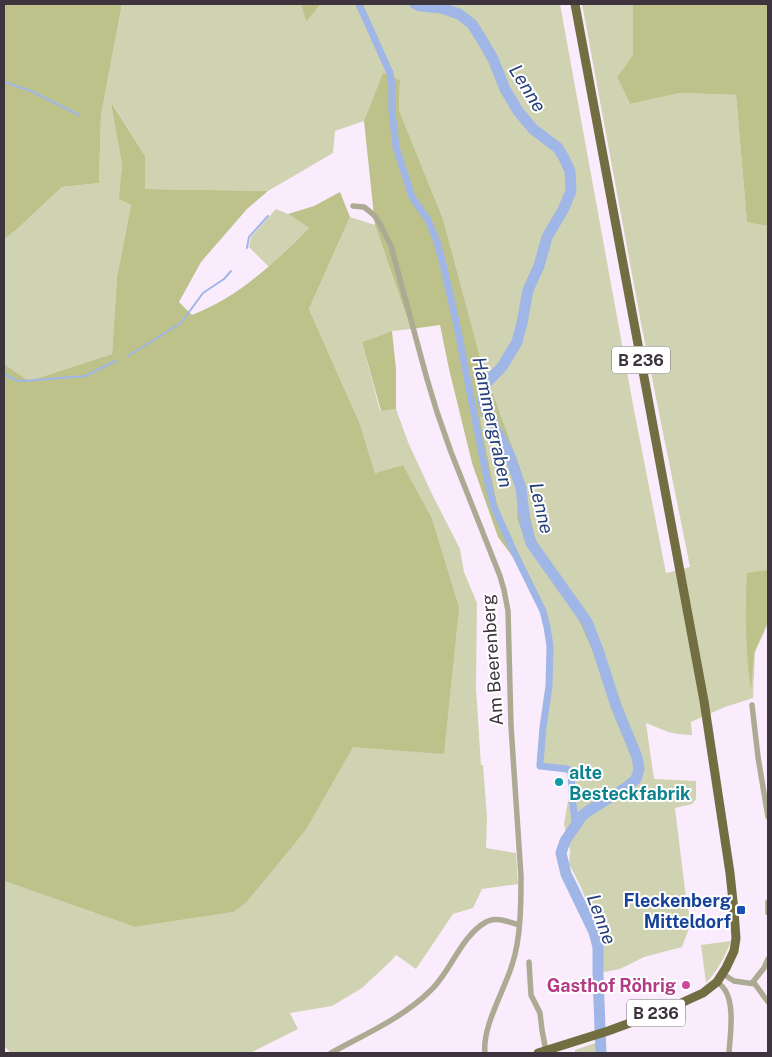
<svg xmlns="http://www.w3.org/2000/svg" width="772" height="1057" font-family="'Public Sans',sans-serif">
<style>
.green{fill:#d0d3b1}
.forest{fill:#bdc18a}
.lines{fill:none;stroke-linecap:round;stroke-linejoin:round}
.stream{stroke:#9fb6e7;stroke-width:2}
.canal{stroke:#9fb6e7;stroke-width:7}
.river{stroke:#9fb6e7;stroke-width:11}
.street{stroke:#acaa92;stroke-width:5.5}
.primary{stroke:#736e42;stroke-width:9}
.culture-dot{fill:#0f9aa8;stroke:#fff;stroke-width:2}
.transit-dot{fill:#1a4fb4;stroke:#fff;stroke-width:2}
.hotel-dot{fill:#d1479c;stroke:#fff;stroke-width:2}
.labels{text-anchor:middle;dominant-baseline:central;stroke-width:4;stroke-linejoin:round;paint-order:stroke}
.shield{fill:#fff;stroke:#777178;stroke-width:1}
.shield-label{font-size:16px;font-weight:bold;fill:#3d343e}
.street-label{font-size:18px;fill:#3d343e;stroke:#fff}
.culture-label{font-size:18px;font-weight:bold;fill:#0d838f;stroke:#fff;text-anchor:start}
.transit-label{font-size:18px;font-weight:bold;fill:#164399;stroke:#fff;text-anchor:end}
.hotel-label{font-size:18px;font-weight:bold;fill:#b23c85;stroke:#fff;text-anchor:end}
.water-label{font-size:19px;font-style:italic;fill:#27407a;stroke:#fff}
</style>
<rect width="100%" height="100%" fill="#fbecfd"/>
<g class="green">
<path d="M122 4H301L306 22 321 4H560L634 410 666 573 690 567 641 323 582 4H633V55L617 77 630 104 680 93 736 95 747 221 768 226V624L755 652 753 698 725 707 691 722 692 735 678 734 668 732 646 723 654 779 696 781V799L692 804 675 808 686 898 691 923 682 947 644 957 620 969 604 972 595 922 580 885 569 864 570 850 564 824 571 784V773L567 769 540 766 543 727 549 686 550 646 547 627 543 611 521 568 497 503 480 417 487 420 518 486 517 519 526 541 576 615 597 661 616 714 631 751 638 746 617 692 608 665 587 617 547 562 535 537 520 467 482 364 443 219 399 110 400 80 383 74 364 121 335 131 333 153 268 191 145 189V156L112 103 122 165 120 199 131 205 117 277 112 354 29 381 4 364V239L16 230 62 187 99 183 101 115Z"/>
<path d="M276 209 288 214 309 228 269 267 249 247 251 237Z"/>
<path d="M350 217 375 225 411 329 392 331 362 342 380 411 396 409 408 442 431 492 460 549 464 572 477 603 476 688 481 765H483L487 817 486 848 516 853 518 884 482 889 473 908 453 914 416 969 396 955 391 961 362 988 332 1006 290 1013 298 1029 250 1053H11L4 1046V881L135 927 232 912 246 903 306 830 353 746 459 607 432 518 403 465 375 473 360 424 309 309Z"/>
<path d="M731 941C725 957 717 971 706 983L701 945Z"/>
<path d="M598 1042V1053H575V1050Z"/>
</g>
<g class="forest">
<path d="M4 4H122L101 115 99 183 62 187 16 230 4 239Z"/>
<path d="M301 4H321L306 22Z"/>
<path d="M633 4H768V226L747 222 736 95 680 93 630 104 617 77 633 55Z"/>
<path d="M383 73 400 80 399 110 443 219 482 364 520 467 535 537 547 562 587 617 608 665 617 692 638 746 632 752 616 714 597 661 576 615 526 541 517 519 518 486 487 420 480 417 497 503 521 568 498 537 472 463 449 369 440 325 411 329 375 225 364 121Z"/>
<path d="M111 102 145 156V189L268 191 247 209 201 262 179 302 192 315C239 297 274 263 309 228L288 214 314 206 340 192 350 217 309 309 360 424 375 473 403 465 432 518 459 607 444 754 353 747 306 830 246 903 233 912 135 927 4 881V364L29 381 112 354 117 277 131 205 119 199 122 165Z"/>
<path d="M392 331 396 369V409L381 411 362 342Z"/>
<path d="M768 570V621L754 653 751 690C745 651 745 612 747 573Z"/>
</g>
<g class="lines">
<g class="stream">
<path d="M4 82 31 91 79 115"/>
<path d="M247 248 249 237 268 216"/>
<path d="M128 356 181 323 203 293 224 279 231 271"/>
<path d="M4 374 18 381H22L85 376 116 361"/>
</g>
<path class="canal" d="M359 4 390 73 392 85V112L396 147 412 197 428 220 437 242 443 264 457 326 484 465 493 505 515 554 543 611 547 627 550 646 549 686 543 727 540 764V766L567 769 571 771 572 797 575 820 574 828"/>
<path class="river" d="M415 4 420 6 442 8 459 14 472 24 482 40 493 59 505 89 518 111 533 129 558 148 564 158 570 171 571 191 563 210 547 237 539 266 528 290 522 323 517 342 502 367 487 382 483 389V402L489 417 509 454 521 488 525 523 531 543 587 622 598 650 616 706 637 757 639 769 636 779 627 787 588 811 582 816 565 841 561 853 566 874 594 932 598 947V976L601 1053"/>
<g class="street">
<path d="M353 206 364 207 374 215 380 224 391 246 427 379 437 412 451 452 500 576 504 590 508 611 511 726 521 876C521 904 521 938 512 965 504 991 482 1027 485 1053"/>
<path d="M752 705 758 757 768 817"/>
<path d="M768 902V913"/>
<path d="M529 962 531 995 540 1013 542 1030 546 1051"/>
<path d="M723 974 734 981 755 984 768 1002"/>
<path d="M717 982C720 984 723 987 725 990 735 1005 730 1036 729 1053"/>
<path d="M752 983 764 968 768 959"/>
<path d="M331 1053C365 1034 403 1018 431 990 451 971 461 936 486 922 496 916 509 922 519 925"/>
</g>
<path class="primary" d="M538 1053 608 1031 668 1009 703 993 717 982 726 968 734 951 736 938 734 911 730 873 704 701 575 4"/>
</g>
<circle class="culture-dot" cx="559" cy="782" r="5"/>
<rect class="transit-dot" x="736" y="905" width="10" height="10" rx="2.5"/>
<circle class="hotel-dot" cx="686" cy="985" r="5"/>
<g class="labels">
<g class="shield">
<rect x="612" y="346.5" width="58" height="27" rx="4"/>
<rect x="627" y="999.5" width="58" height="27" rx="4"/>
</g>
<g class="shield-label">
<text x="641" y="360">B 236</text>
<text x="656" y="1013">B 236</text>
</g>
<g class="street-label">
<text transform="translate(492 660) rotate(-94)">Am Beerenberg</text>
</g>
<g class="culture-label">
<text x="569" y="772">alte<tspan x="569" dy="21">Besteckfabrik</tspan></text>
</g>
<g class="transit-label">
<text x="731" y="900">Fleckenberg<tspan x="731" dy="21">Mitteldorf</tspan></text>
</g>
<g class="hotel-label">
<text x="676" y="985">Gasthof Röhrig</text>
</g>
<g class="water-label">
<text transform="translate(528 88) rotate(58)">Lenne</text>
<text transform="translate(493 422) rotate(78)">Hammergraben</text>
<text transform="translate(542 508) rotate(77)">Lenne</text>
<text transform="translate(602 919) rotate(70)">Lenne</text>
</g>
</g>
<rect width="772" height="1057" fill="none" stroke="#3d343e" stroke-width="10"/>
</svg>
